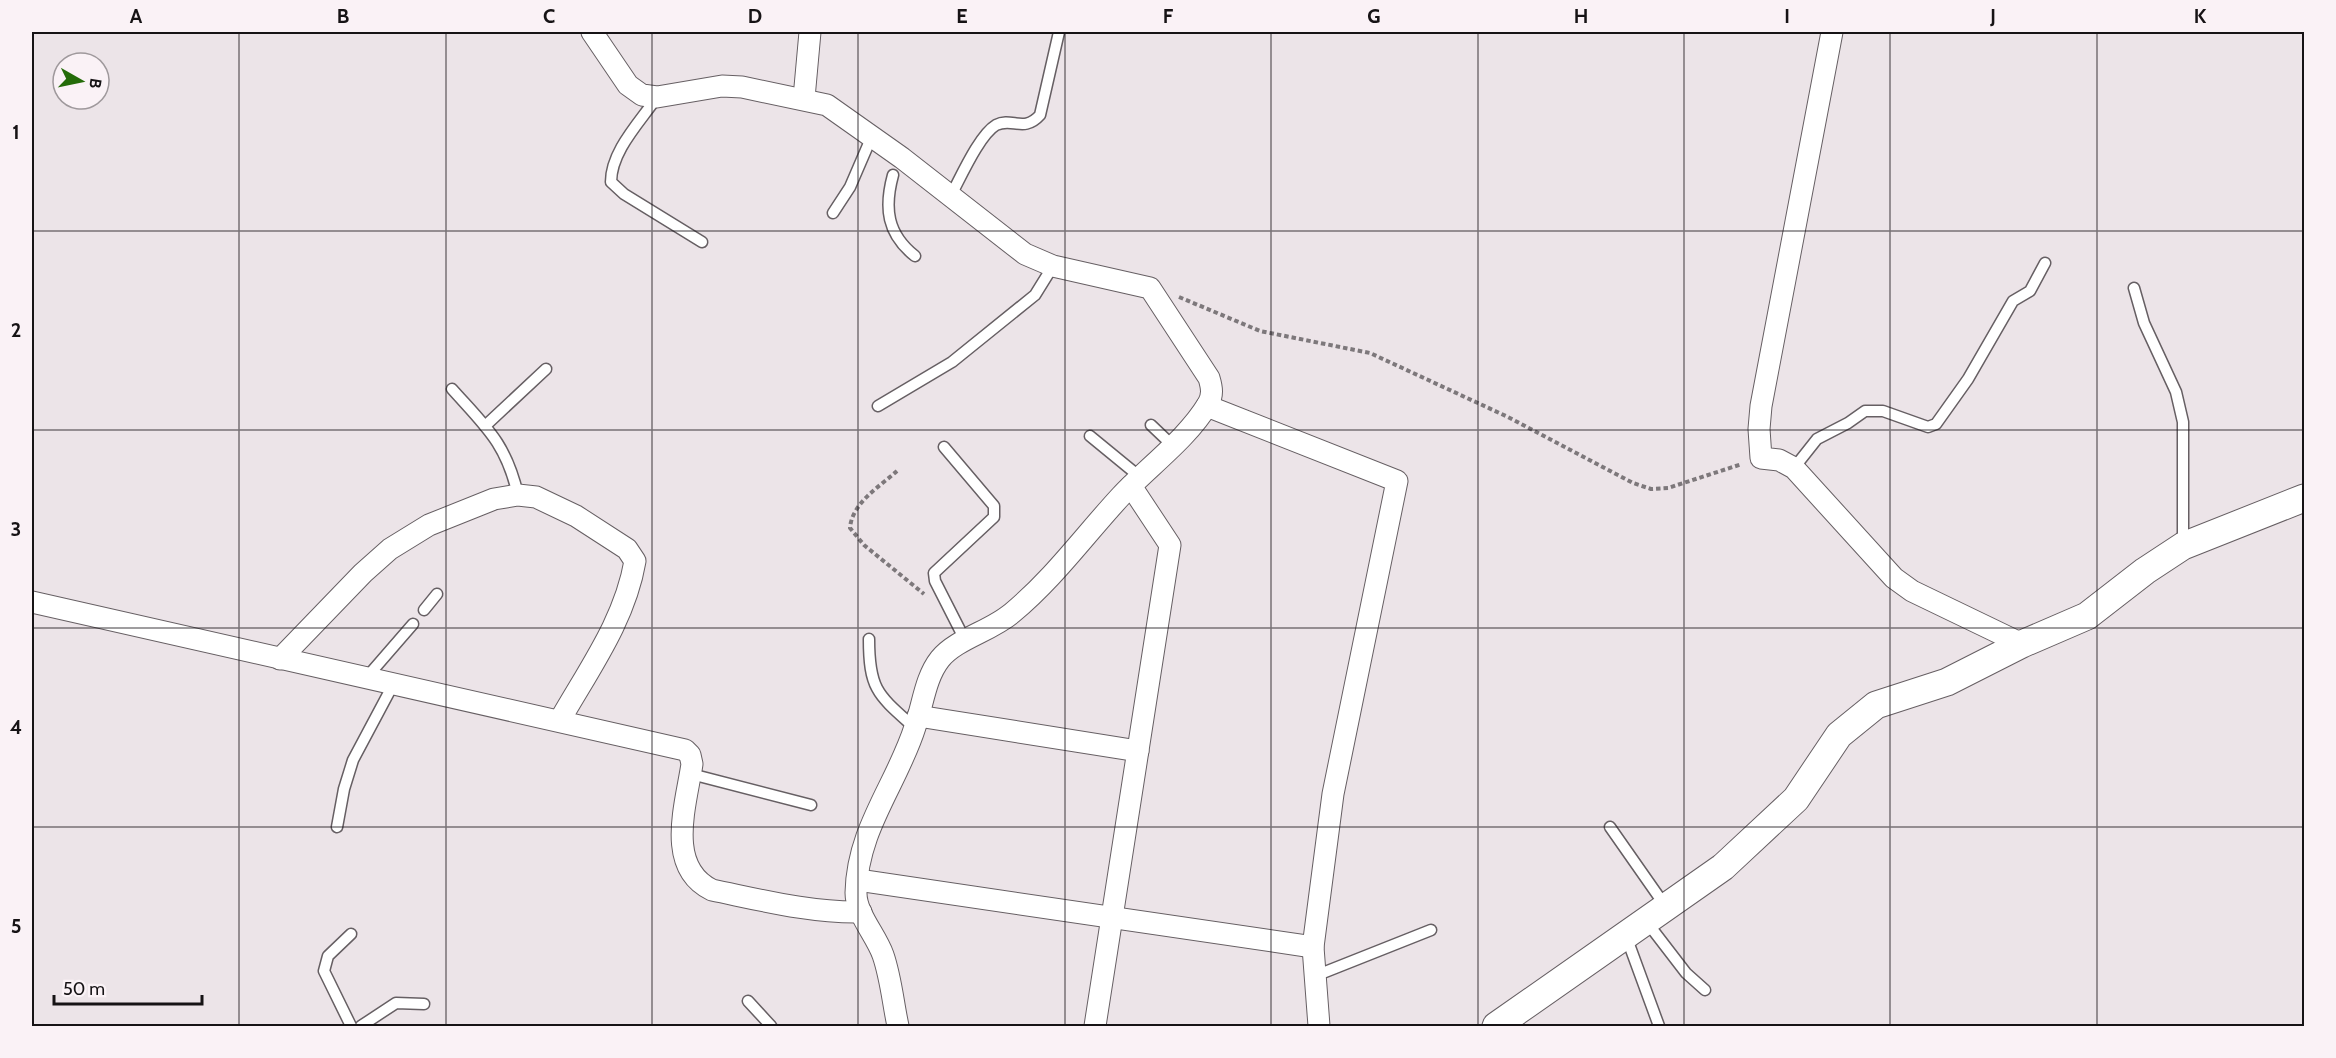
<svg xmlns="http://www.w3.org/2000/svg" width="2336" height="1058" font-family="Cabin,sans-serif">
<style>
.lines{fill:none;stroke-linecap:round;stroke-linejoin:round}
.service-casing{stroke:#665f63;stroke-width:13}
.minor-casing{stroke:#665f63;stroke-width:23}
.tertiary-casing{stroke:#665f63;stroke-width:29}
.path{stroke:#7d787b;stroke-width:4;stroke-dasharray:4.5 3;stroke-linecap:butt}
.service{stroke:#fff;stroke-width:10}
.minor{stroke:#fff;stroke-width:21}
.tertiary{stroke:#fff;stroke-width:27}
.grid{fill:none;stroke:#161315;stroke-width:1.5;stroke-opacity:0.55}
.neatline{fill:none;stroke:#161315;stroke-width:2}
.grid-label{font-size:20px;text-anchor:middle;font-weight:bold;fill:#161315}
</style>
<rect width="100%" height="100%" fill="#ece4e8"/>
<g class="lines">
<defs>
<g id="service">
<path d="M657 97C640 122 611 151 611 182L624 194 702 242"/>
<path d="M893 175C884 208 887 234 915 256"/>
<path d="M950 197C960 179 979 135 996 125 1012 117 1024 133 1040 115L1059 32"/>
<path d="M833 213 850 187 872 136"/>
<path d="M2134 288 2144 323 2176 392 2183 422V545"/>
<path d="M452 389C486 427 506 443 518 495"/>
<path d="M878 406 952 362 1035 295 1053 266"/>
<path d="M1151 425 1172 445"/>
<path d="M485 426 546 369"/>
<path d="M1090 436 1140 477"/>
<path d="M944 447 994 506V517L934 573 935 581 965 640"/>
<path d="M1794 468 1817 439 1848 423 1865 411H1883L1928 427 1936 424 1968 379 2013 301 2030 291 2045 263"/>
<path d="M424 610 437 594"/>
<path d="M869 639C869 690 878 695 915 728"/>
<path d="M367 677 413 624"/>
<path d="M691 774 811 805"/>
<path d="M337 827 344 789 353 760 394 683"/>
<path d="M1610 827 1666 907"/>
<path d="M1646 921 1686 973 1705 990"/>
<path d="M351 934 328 956 324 971 351 1026"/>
<path d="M1626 936 1659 1026"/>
<path d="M1315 976 1431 930"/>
<path d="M748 1001 771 1026"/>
<path d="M361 1026 396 1003 424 1004"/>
</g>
<g id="minor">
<path d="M592 32 628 85 642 95 657 97 722 86 742 87 827 105 902 158 1025 254 1053 266 1150 288 1209 378C1212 388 1213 395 1208 404 1187 439 1149 466 1121 496 1084 536 1054 578 1012 613 991 631 956 639 940 659 925 678 923 705 915 727 897 784 857 829 856 893 856 914 876 935 883 955 891 978 893 1003 898 1026"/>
<path d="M1832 32 1761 406 1759 429 1761 458 1779 460 1794 468 1894 578 1912 591 2022 644"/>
<path d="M804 98 810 32"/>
<path d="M1207 406 1397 481 1333 794 1313 947 1319 1026"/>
<path d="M32 602 685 750 690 755 692 764C686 805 665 867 712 890 761 900 811 913 861 912"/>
<path d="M280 659 363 573 390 549 429 525 494 499 518 495 536 497 576 516 627 549 635 561C625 620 589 669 560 720"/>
<path d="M918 716 1138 751"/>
<path d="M858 880 1313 947"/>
<path d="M1095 1026 1170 545 1131 486"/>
</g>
<path id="tertiary" d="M1496 1026 1723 867 1796 799 1839 735 1876 705 1947 682 2022 644 2087 616 2145 571 2183 546 2304 498"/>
</defs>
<use href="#service" class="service-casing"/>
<use href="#minor" class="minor-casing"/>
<use href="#tertiary" class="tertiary-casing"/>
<g class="path">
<path d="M1179 297 1260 331 1370 353 1508 417 1633 483 1651 489 1668 488 1742 464"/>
<path d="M897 471C879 487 852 503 850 528L864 545 924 594"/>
</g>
<use href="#service" class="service"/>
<use href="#minor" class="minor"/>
<use href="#tertiary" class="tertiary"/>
</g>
<path class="grid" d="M239 32V1026M446 32V1026M652 32V1026M858 32V1026M1065 32V1026M1271 32V1026M1478 32V1026M1684 32V1026M1890 32V1026M2097 32V1026M32 231H2304M32 430H2304M32 628H2304M32 827H2304"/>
<rect width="2336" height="1058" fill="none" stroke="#faf2f6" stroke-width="66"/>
<g transform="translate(81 81) rotate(99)"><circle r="28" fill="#faf2f6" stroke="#9f999c" stroke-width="1.5"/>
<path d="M0-4.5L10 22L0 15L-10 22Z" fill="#246c09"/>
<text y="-9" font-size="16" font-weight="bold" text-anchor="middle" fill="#161315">B</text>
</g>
<path d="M54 995v9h148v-9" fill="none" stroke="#161315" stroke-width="3"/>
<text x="63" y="995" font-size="18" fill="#161315" stroke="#faf2f6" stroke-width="4.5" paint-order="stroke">50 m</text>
<rect x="33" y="33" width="2270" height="992" class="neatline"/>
<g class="grid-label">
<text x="136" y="23">A</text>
<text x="343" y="23">B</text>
<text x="549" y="23">C</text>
<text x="755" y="23">D</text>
<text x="962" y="23">E</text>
<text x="1168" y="23">F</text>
<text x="1374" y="23">G</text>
<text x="1581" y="23">H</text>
<text x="1787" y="23">I</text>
<text x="1993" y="23">J</text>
<text x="2200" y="23">K</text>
<text x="16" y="139">1</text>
<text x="16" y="337">2</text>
<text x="16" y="536">3</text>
<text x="16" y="734">4</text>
<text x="16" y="933">5</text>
</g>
</svg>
